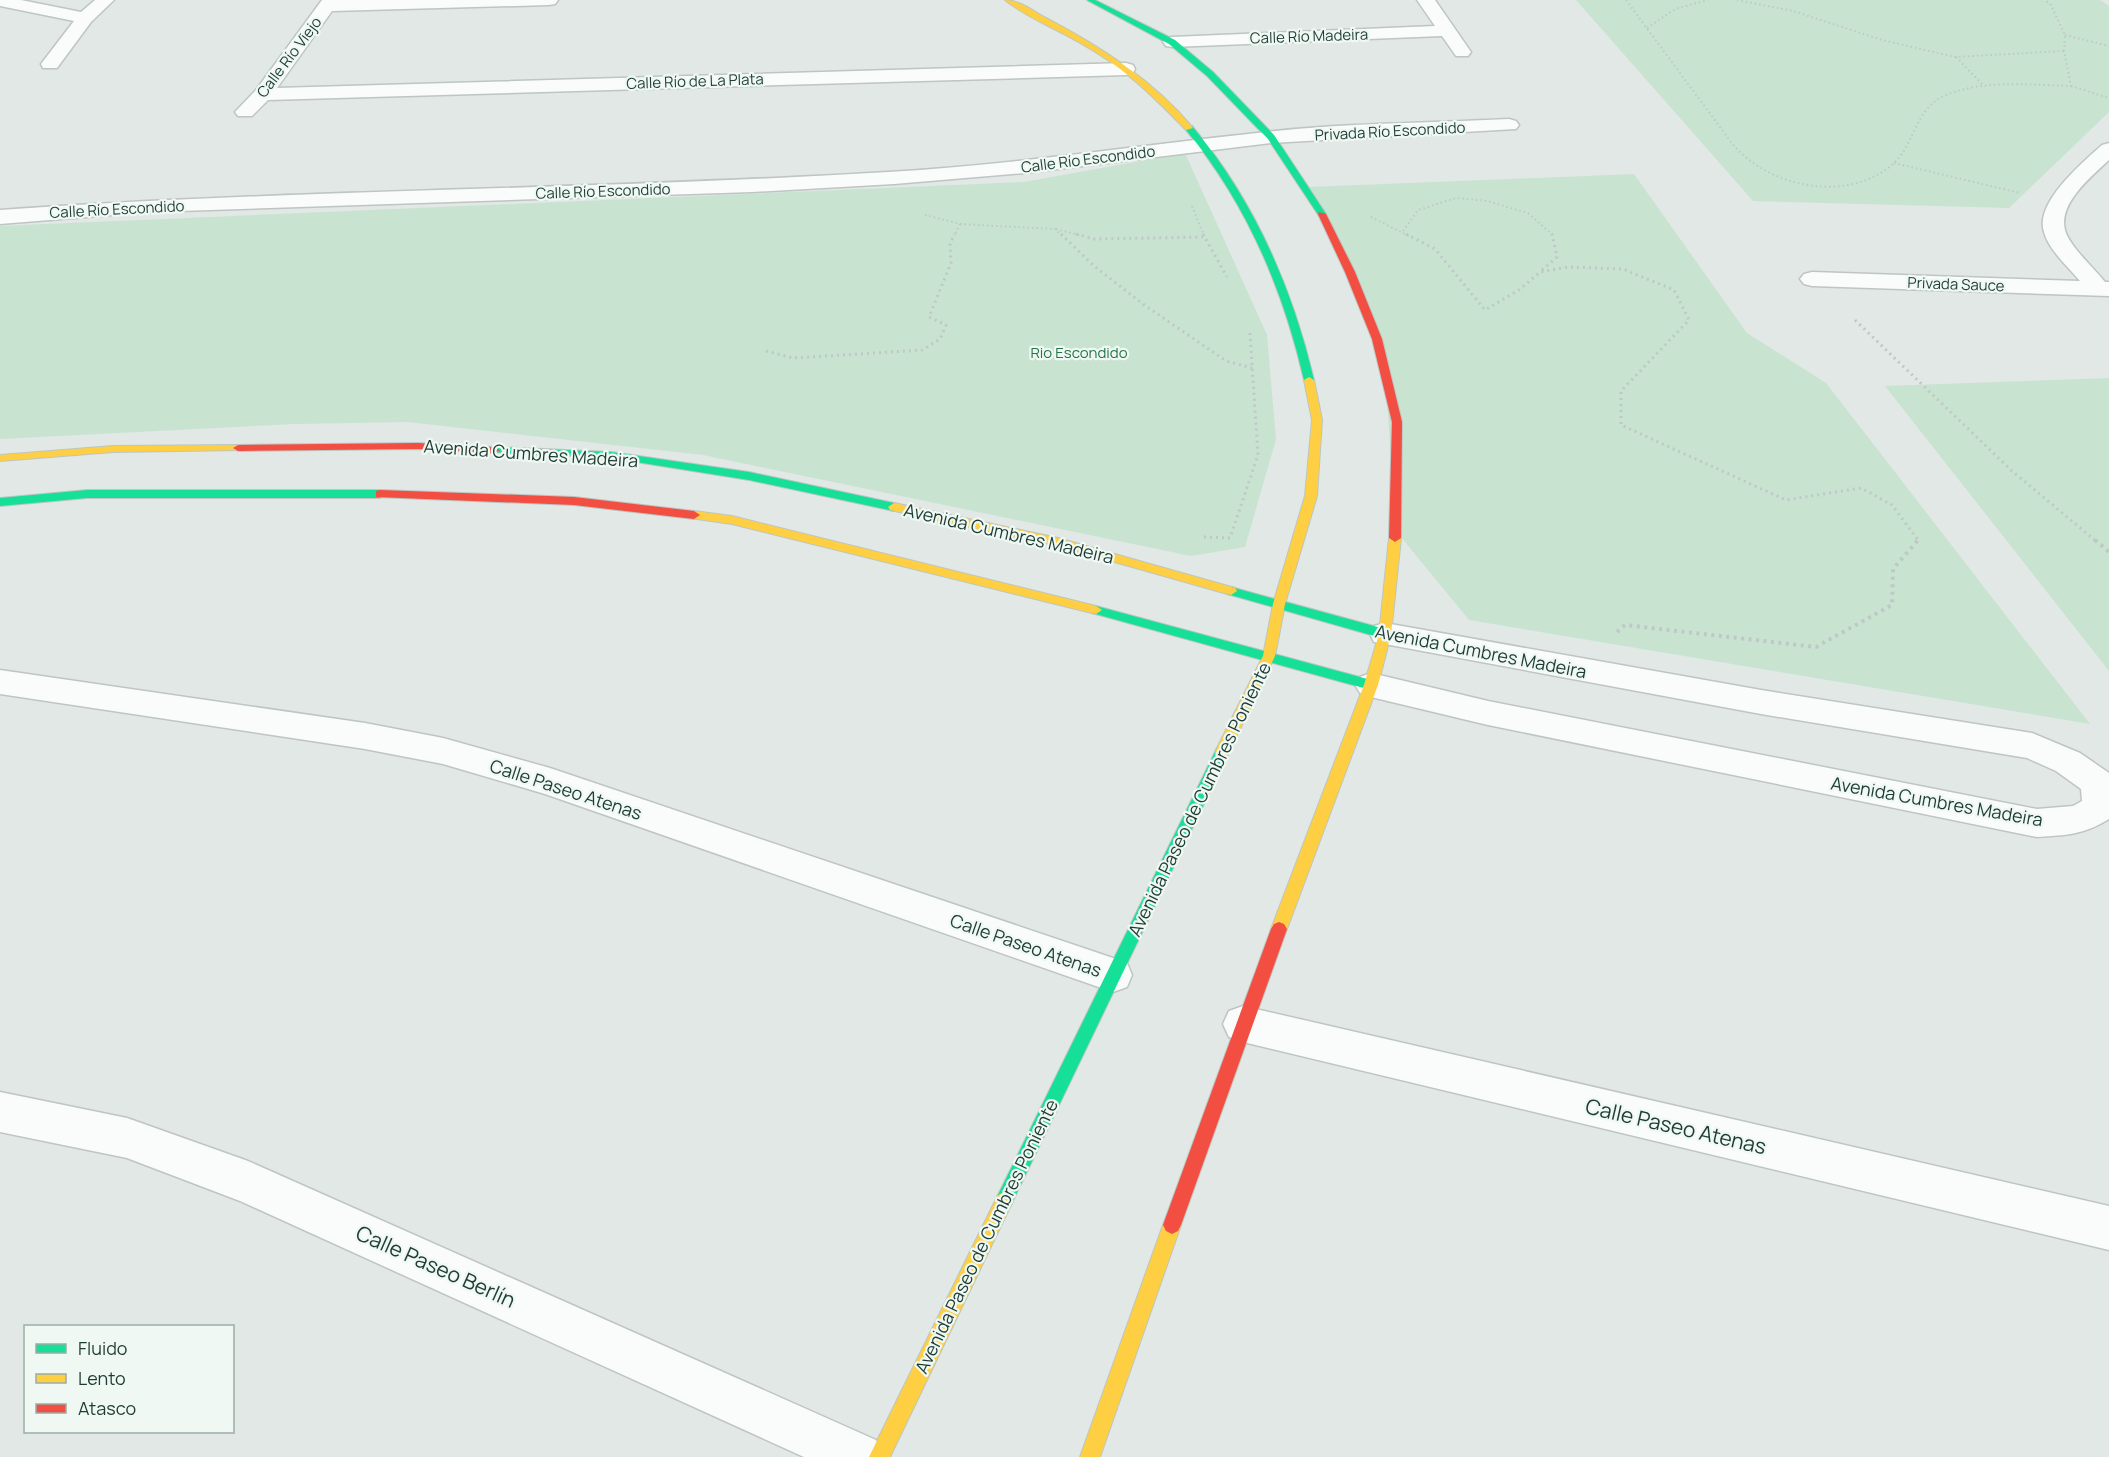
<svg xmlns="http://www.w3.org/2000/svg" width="2109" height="1457" font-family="Manrope,sans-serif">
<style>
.green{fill:#c9e3d1}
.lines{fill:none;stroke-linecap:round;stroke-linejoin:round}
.street-casing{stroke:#bec5c2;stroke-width:3}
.fast-casing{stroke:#bdc6c2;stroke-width:2}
.slow-casing{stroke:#bdc6c2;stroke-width:2}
.jam-casing{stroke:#bdc6c2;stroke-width:2}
.path-far2{stroke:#bfc8c6;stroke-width:2;stroke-dasharray:1.5 3;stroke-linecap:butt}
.path-far1{stroke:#bfc8c6;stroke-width:3;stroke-dasharray:2 4;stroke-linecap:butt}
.path{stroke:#bfc8c6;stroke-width:4;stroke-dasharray:3 4.5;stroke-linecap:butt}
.street{fill:#fafcfb;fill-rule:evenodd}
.fast{fill:#16e098;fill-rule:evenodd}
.slow{fill:#ffcf43;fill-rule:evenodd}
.jam{fill:#f24e42;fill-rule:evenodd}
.labels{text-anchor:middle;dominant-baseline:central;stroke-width:4.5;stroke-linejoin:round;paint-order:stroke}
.far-street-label{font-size:15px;fill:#1e3c35;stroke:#eff8f3}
.far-park-label{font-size:15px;fill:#257646;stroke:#eff8f3}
.street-label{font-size:18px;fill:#1e3c35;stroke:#eff8f3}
.near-street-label{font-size:21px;fill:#1e3c35;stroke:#eff8f3}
</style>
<rect width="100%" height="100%" fill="#e1e8e5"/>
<g class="green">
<path d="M1576 0H2100L2109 6V112L2009 208 1753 201Z"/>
<path d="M1185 153 1267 335 1276 439 1245 547 1191 556 703 455 408 422 293 424 0 439V226L1024 182Z"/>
<path d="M1634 174 1747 333 1826 383 2090 724 1469 620 1396 531 1383 341 1309 187Z"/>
<path d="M2109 378V671L1885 386Z"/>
</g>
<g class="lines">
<defs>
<g id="street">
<path d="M0 0H21L81 12 95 0H114L91 22 57 68H43L41 64 74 21 0 6Z"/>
<path d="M322 0H558L555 4 549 5 332 11 277 88 1126 63 1133 65 1135 69 1133 73 1126 75 268 100 252 116H238L235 112 256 90Z"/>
<path d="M1417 0H1435L1471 52 1468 56H1456L1442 36 1172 47 1166 46 1163 42 1166 38 1172 37 1435 26Z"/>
<path d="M1509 119 1516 121 1519 125 1516 129 1271 143 1025 173 894 184 752 192 149 212 0 224V210C296 189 592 190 888 172 1015 165 1140 145 1266 132 1345 123 1429 123 1509 119Z"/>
<path d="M2109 143V160C2092 176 2058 203 2065 230 2069 246 2095 269 2105 282H2109V296L1812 286 1804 284 1800 279 1804 274 1812 272 2080 281C2068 267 2049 250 2044 232 2034 203 2083 162 2102 145Z"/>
<path d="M1385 623 1761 690 2032 733 2080 753 2109 773V819C2083 835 2067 835 2037 837L1488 725 1371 697 1360 693 1355 685 1360 677 1371 673 1488 701 2037 809 2073 806 2082 801 2081 789 2056 771 2027 758 1761 714 1374 642 1370 634 1374 626Z"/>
<path d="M0 670 365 723 443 738 550 768 1113 958 1127 963 1132 975 1127 987 1113 992 545 794 443 764 365 749 0 694Z"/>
<path d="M1243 1006 2109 1206V1250L1243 1042 1229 1037 1223 1024 1229 1011Z"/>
<path d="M0 1092 127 1118 248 1161 876 1440 883 1457H804L240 1201 127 1158 0 1132Z"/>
</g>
<g id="fast">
<path d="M1087 0H1095L1175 40 1213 72 1274 135 1326 214 1325 216H1319L1268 139 1207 76 1169 44Z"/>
<path d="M1186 126H1192C1254 200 1292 287 1314 380L1313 382H1305L1304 380C1283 289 1246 202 1186 130Z"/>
<path d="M494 447 611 452 749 472 894 503 900 507 894 511 749 480 611 458 490 452V448Z"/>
<path d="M87 490H380L386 494 380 498H87L0 506V498Z"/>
<path d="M1231 587 1385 629 1391 634 1385 639 1227 594 1225 591Z"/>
<path d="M1096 606 1371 680 1378 685 1371 690 1092 613 1090 610 1092 607Z"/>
<path d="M1222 747 1227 748 1229 752 1010 1207 1004 1210 998 1207 995 1201 998 1195 1215 752 1217 748Z"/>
</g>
<g id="slow">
<path d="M1005 0C1019 0 1033 11 1046 18 1101 47 1153 80 1193 128L1186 130C1151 94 1126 69 1082 44 1057 29 1027 18 1005 0Z"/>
<path d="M1309 377 1314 380 1322 420 1317 496 1285 604 1275 656 1229 752 1227 756H1217L1215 752 1263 656 1273 604 1305 496 1312 420 1304 380Z"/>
<path d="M238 445 243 448 242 450 113 452 0 461V455L113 446Z"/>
<path d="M894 503 1058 538 1235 588 1237 591 1231 595 1058 546 890 510 888 507Z"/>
<path d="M694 511 732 516 1096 606 1102 610 1096 614 732 524 690 518 688 515Z"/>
<path d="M1395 534 1401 538 1391 634 1378 685 1287 929 1284 934 1279 936 1274 934 1271 929 1364 685 1379 634 1389 538Z"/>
<path d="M1004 1192 1010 1195 1013 1201 1010 1207 890 1457H869L998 1195Z"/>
<path d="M1172 1216 1178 1219 1181 1225 1100 1457H1080L1163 1225 1166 1219Z"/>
</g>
<g id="jam">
<path d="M1319 212 1326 214 1355 272 1382 339 1402 422 1401 538 1395 542 1389 538 1392 422 1372 339 1345 272 1318 214Z"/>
<path d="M418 443 494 447 500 450 494 453 418 449 238 451 233 448 238 445Z"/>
<path d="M380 490 574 497 694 511 700 515 694 519 574 505 376 497V491Z"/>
<path d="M1279 922 1284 924 1287 929 1181 1225 1178 1231 1172 1234 1166 1231 1163 1225 1271 929 1274 924Z"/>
</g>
</defs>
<use href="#street" class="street-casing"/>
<use href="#fast" class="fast-casing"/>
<use href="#slow" class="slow-casing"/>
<use href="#jam" class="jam-casing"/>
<g class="path-far2">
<path d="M1626 0 1731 142C1766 187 1848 205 1894 163 1915 143 1915 109 1944 96 1982 79 2031 85 2071 86L2064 51 2065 35 2051 5 2045 0"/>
<path d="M1737 0 1793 11 1882 40 1955 57 2064 51"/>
<path d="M1647 28 1675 9 1708 0"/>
<path d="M2065 35 2109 46"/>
<path d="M1956 57 1984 86"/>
<path d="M2071 86 2109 98"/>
<path d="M1894 163 2020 193"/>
<path d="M1192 206 1204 236"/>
<path d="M925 215 960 224 954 236"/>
<path d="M1371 217 1409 236"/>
<path d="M960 224 1055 229 1062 236"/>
<path d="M1056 229 1082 236"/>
<path d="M1403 231 1418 210 1456 198 1487 201 1528 213 1554 236"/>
</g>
<g class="path-far1">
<path d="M1061 234 1094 266 1143 304 1226 361 1252 368"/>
<path d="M1076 234 1094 239 1203 237"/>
<path d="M1203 234 1227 277"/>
<path d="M1406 234 1435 249 1485 310 1519 290 1540 272 1568 267 1623 269 1674 290 1689 320 1621 391V425L1786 500 1861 488 1892 505 1918 540 1917 542"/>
<path d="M1542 270 1557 257 1552 234"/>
<path d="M1855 320 2012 471 2097 542"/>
<path d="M766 351 793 358 922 350 940 339 946 325 929 317 951 263 950 243 955 234"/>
<path d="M1204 537 1230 538 1258 455 1250 333"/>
</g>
<g class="path">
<path d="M2095 540 2109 552"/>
<path d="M1617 632 1625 625 1816 647 1892 605 1893 569 1918 540"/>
</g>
<use href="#street" class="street"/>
<use href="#fast" class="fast"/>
<use href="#slow" class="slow"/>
<use href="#jam" class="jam"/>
</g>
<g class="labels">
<g class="far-street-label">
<text transform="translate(1309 36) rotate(-2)">Calle Río Madeira</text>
<text transform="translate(289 57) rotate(-53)">Calle Río Viejo</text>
<text transform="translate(695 81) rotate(-2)">Calle Río de La Plata</text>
<text transform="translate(1390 131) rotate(-3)">Privada Río Escondido</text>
<text transform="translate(1088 159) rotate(-7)">Calle Río Escondido</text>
<text transform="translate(603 191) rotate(-2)">Calle Río Escondido</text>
<text transform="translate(117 209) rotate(-3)">Calle Río Escondido</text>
<text transform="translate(1956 284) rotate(2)">Privada Sauce</text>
</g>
<g class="far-park-label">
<text x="1079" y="352">Rio Escondido</text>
</g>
<g class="street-label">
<text transform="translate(531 453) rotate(4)">Avenida Cumbres Madeira</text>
<text transform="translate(1009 533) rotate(13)">Avenida Cumbres Madeira</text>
<text transform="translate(1481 651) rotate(11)">Avenida Cumbres Madeira</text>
<text transform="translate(566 789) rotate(18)">Calle Paseo Atenas</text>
<text transform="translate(1199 799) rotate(-64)">Avenida Paseo de Cumbres Poniente</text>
<text transform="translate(1937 801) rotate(10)">Avenida Cumbres Madeira</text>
<text transform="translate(1026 945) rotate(19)">Calle Paseo Atenas</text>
<text transform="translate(986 1236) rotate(-64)">Avenida Paseo de Cumbres Poniente</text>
</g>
<g class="near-street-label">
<text transform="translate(1676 1126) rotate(13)">Calle Paseo Atenas</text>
<text transform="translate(436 1266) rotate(24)">Calle Paseo Berlín</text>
</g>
</g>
<rect x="24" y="1325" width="210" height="108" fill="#eff8f3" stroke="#9bada7" stroke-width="1.5"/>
<rect x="36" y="1344" width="30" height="9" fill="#16e098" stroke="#9bada7" stroke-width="1.5"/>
<text x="78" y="1355" font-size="18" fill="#1e3c35">Fluido</text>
<rect x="36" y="1374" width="30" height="9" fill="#ffcf43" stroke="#9bada7" stroke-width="1.5"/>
<text x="78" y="1385" font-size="18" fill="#1e3c35">Lento</text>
<rect x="36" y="1404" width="30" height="9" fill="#f24e42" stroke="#9bada7" stroke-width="1.5"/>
<text x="78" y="1415" font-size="18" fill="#1e3c35">Atasco</text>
</svg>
